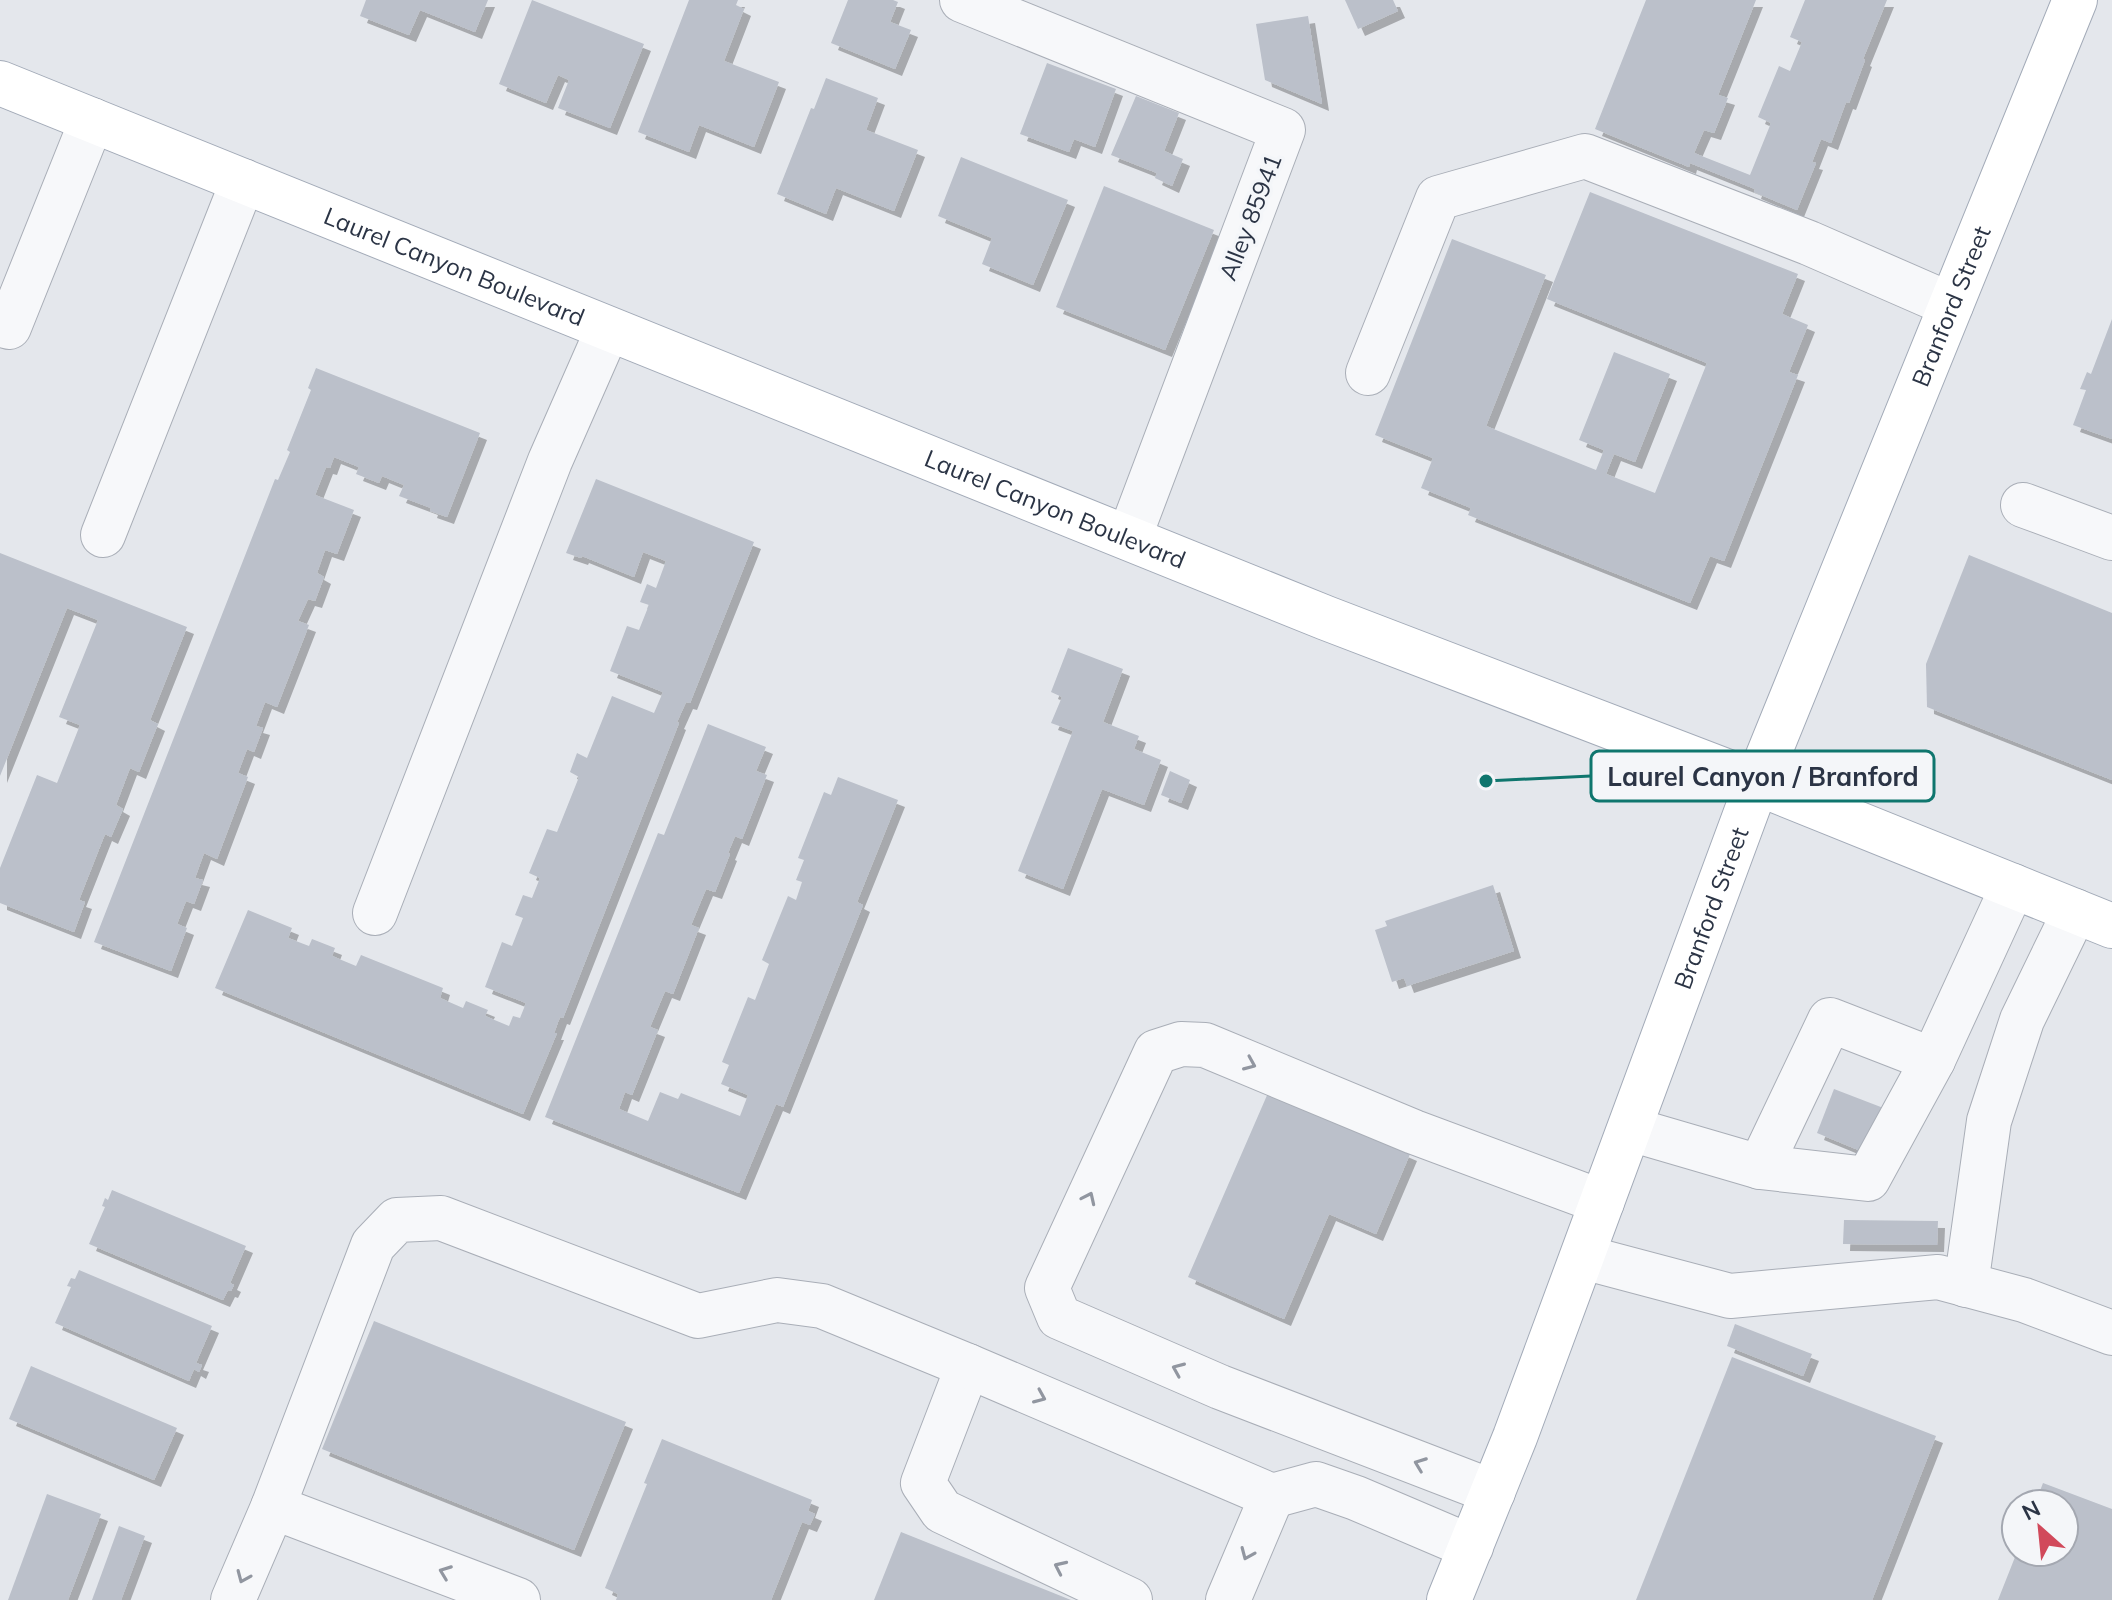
<svg xmlns="http://www.w3.org/2000/svg" width="2112" height="1600" font-family="Mulish,sans-serif">
<style>
.building{fill:#bbc0ca;filter:url(#shadow)}
.lines{fill:none;stroke-linecap:round;stroke-linejoin:round}
.minor-casing{stroke:#a9aeb7;stroke-width:46}
.major-casing{stroke:#a3abb8;stroke-width:46}
.minor{stroke:#f7f8fa;stroke-width:44}
.major{stroke:#fff;stroke-width:44}
.oneway{stroke:#9196a0}
.labels{text-anchor:middle;dominant-baseline:central;stroke-width:7;stroke-linejoin:round;paint-order:stroke}
.street-label{font-size:24px;fill:#2b3445;stroke:#f4f6f9}
.leader{fill:none;stroke:#0f766e;stroke-width:3}
.callout-dot{fill:#0f766e;stroke:#f4f6f9;stroke-width:3}
.callout{fill:#f4f6f9;stroke:#0f766e;stroke-width:3}
.callout-label{font-size:26px;text-anchor:middle;font-weight:bold;fill:#2b3445}
</style>
<defs>
<filter id="shadow"><feDropShadow dx="7" dy="7" stdDeviation="0" flood-color="#0004"/></filter>
</defs>
<rect width="100%" height="100%" fill="#e4e7ec"/>
<g class="building">
<path d="M366 0H488L475 32 420 10 409 35 360 16Z"/>
<path d="M532 0 644 44 610 128 558 108 569 80 558 75 546 103 499 84Z"/>
<path d="M689 0H738L736 5 744 9 724 61 779 82 754 147 699 125 689 152 638 132Z"/>
<path d="M848 0H893L898 2 890 22 911 30 895 69 831 43Z"/>
<path d="M1345 0H1393L1398 11 1358 29Z"/>
<path d="M1646 0H1756L1718 95 1728 98 1714 133 1704 130 1694 153 1750 175 1771 123 1758 117 1779 66 1790 71 1802 42 1790 37 1805 0H1887L1863 59 1865 60 1849 103 1846 102 1831 143 1821 139 1812 162 1816 163 1797 210 1754 192 1755 189 1690 163 1689 167 1595 129Z"/>
<path d="M1308 16 1322 104 1265 80 1256 24Z"/>
<path d="M1047 63 1116 89 1095 147 1074 139 1069 152 1020 134Z"/>
<path d="M826 78 878 98 866 130 918 150 894 211 836 188 826 214 777 194 811 108 814 109Z"/>
<path d="M1136 96 1179 113 1164 151 1183 159 1172 186 1155 178 1157 173 1111 155Z"/>
<path d="M961 157 1068 200 1033 285 982 264 992 238 938 216Z"/>
<path d="M1104 186 1214 230 1165 350 1056 307Z"/>
<path d="M1590 192 1798 274 1782 314 1808 325 1789 372 1798 375 1724 561 1710 556 1690 603 1468 515 1471 508 1421 488 1433 458 1375 435 1452 239 1546 275 1486 426 1596 470 1604 450 1579 440 1614 352 1670 374 1635 462 1614 454 1606 474 1655 493 1707 363 1547 299Z"/>
<path d="M2112 319V439L2073 425 2086 390 2080 389 2087 372 2091 374Z"/>
<path d="M316 368 480 433 447 517 430 511 431 508 399 496 404 485 382 476 379 483 356 474 359 467 334 457 330 468 326 467 315 495 354 510 337 554 325 550 317 573 324 577 315 601 308 599 298 621 309 625 277 707 265 702 256 726 263 728 254 752 247 749 238 773 248 777 217 859 204 853 195 878 203 880 194 904 186 901 177 924 187 928 171 971 94 942 275 479 278 480 290 452 287 450 311 390 308 388Z"/>
<path d="M596 479 754 542 690 703 686 702 677 722 679 723 563 1018 560 1017 554 1033H557L523 1114 215 988 248 910 292 928 288 938 309 946 312 939 335 948 332 956 356 966 361 955 443 988 440 998 463 1008 466 1001 488 1010 485 1016 509 1026 513 1016 520 1018 526 1003 485 987 502 942 512 946 523 918 515 915 523 895 532 898 540 878 529 873 547 829 557 832 579 777 570 772 577 753 587 758 612 696 654 713 663 692 610 671 627 626 639 630 649 605 640 602 647 584 656 588 666 561 643 552 634 577 582 556 581 558 566 553Z"/>
<path d="M0 553 187 627 150 720 158 724 139 772 130 768 116 805 123 809 111 837 105 834 79 900 85 902 74 932 0 903V868L37 775 57 783 80 725 59 717 98 620 67 608 0 776Z"/>
<path d="M1969 555 2112 613V780L1927 707 1926 664Z"/>
<path d="M1068 648 1123 669 1103 722 1139 736 1134 749 1161 760 1144 805 1102 789 1063 889 1018 871 1073 731 1051 723 1062 697 1051 692Z"/>
<path d="M708 724 766 747 756 771 767 775 742 839 735 836 728 853 730 854 715 892 706 889 691 925 699 928 673 994 665 991 650 1027 658 1030 632 1095 625 1092 619 1109 648 1121 660 1092 678 1099 681 1093 740 1116 748 1095 721 1084 729 1065 722 1062 748 997 755 1000 769 964 762 960 788 896 796 900 802 882 796 880 804 860 798 858 824 792 831 795 838 777 898 800 857 902 863 905 783 1107 776 1104 739 1193 545 1117 658 833 664 835Z"/>
<path d="M1170 771 1190 780 1181 803 1161 795Z"/>
<path d="M1493 885 1514 951 1407 986 1404 978 1392 982 1375 930 1387 926 1385 921Z"/>
<path d="M1834 1089 1886 1109 1868 1154 1817 1133Z"/>
<path d="M1268 1093 1410 1154 1376 1234 1329 1214 1284 1319 1188 1277Z"/>
<path d="M112 1190 246 1246 230 1283 234 1285 231 1291 228 1290 223 1300 89 1244 105 1207 102 1206 105 1198 108 1200Z"/>
<path d="M1844 1220 1938 1221 1937 1245 1843 1244Z"/>
<path d="M79 1270 212 1326 196 1363 202 1365 199 1372 194 1369 189 1381 55 1323 71 1287 67 1286 71 1278 75 1279Z"/>
<path d="M374 1321 626 1422 574 1550 322 1449Z"/>
<path d="M1735 1324 1812 1354 1803 1376 1727 1346Z"/>
<path d="M1732 1357 1936 1436 1872 1600H1636Z"/>
<path d="M31 1366 177 1428 154 1480 9 1419Z"/>
<path d="M662 1439 812 1500 808 1511 815 1514 810 1525 802 1522 771 1600H616L618 1594 605 1588 647 1484 644 1483Z"/>
<path d="M2043 1483 2112 1509V1600H1998L2017 1552H2064V1504H2035Z"/>
<path d="M47 1494 101 1514 68 1600H8Z"/>
<path d="M119 1526 145 1536 121 1600H92Z"/>
<path d="M901 1532 1071 1600H874Z"/>
</g>
<g class="lines">
<defs>
<g id="minor">
<path d="M962 0 1283 130 1129 538"/>
<path d="M0 324 9 327 92 120"/>
<path d="M1368 373 1438 198 1585 156 1809 243 1951 305"/>
<path d="M2023 505 2112 538"/>
<path d="M103 535 243 181"/>
<path d="M375 913 550 461 608 329"/>
<path d="M1630 1129 1760 1167 1830 1020 1933 1060"/>
<path d="M1760 1167 1868 1179 1933 1060 2013 886"/>
<path d="M1583 1257 1730 1296 1938 1277 2024 1300 2112 1333"/>
<path d="M1966 1285 1989 1121 2022 1020 2075 911"/>
<path d="M968 1366 923 1483 942 1511 1130 1600"/>
<path d="M1493 1492 1220 1387 1059 1317 1047 1288 1156 1052 1181 1044 1205 1045 1414 1132 1602 1202"/>
<path d="M1272 1496 1316 1484 1356 1498 1471 1547"/>
<path d="M273 1507 373 1245 397 1220 441 1218 698 1316 777 1300 822 1306 968 1366 1272 1496 1228 1600"/>
<path d="M233 1600 273 1507 518 1600"/>
</g>
<g id="major">
<path id="s1" d="M0 83 1326 618 1757 783 2112 926"/>
<path id="s2" d="M1449 1600 1515 1437 1757 783 2075 0"/>
</g>
</defs>
<use href="#minor" class="minor-casing"/>
<use href="#major" class="major-casing"/>
<use href="#minor" class="minor"/>
<use href="#major" class="major"/>
</g>
<defs><path id="oneway-chevron" d="M-2-3.5L2.5 0L-2 3.5" fill="none" stroke-width="1.6" stroke-linecap="round" stroke-linejoin="round" transform="scale(2)"/></defs>
<g class="oneway">
<use href="#oneway-chevron" transform="translate(1250 1064) rotate(23)"/>
<use href="#oneway-chevron" transform="translate(1089 1198) rotate(-65)"/>
<use href="#oneway-chevron" transform="translate(1178 1369) rotate(-157)"/>
<use href="#oneway-chevron" transform="translate(1040 1397) rotate(23)"/>
<use href="#oneway-chevron" transform="translate(1420 1464) rotate(-159)"/>
<use href="#oneway-chevron" transform="translate(1247 1554) rotate(113)"/>
<use href="#oneway-chevron" transform="translate(1060 1567) rotate(-155)"/>
<use href="#oneway-chevron" transform="translate(445 1572) rotate(-159)"/>
<use href="#oneway-chevron" transform="translate(243 1577) rotate(113)"/>
</g>
<g class="labels">
<g class="street-label">
<text transform="translate(1250 217) rotate(-69)">Alley 85941</text>
<text stroke="none"><textPath href="#s1" startOffset="490">Laurel Canyon Boulevard</textPath></text>
<text stroke="none"><textPath href="#s2" startOffset="1388">Branford Street</textPath></text>
<text stroke="none"><textPath href="#s1" startOffset="1138">Laurel Canyon Boulevard</textPath></text>
<text stroke="none"><textPath href="#s2" startOffset="740">Branford Street</textPath></text>
</g>
</g>
<path class="leader" d="M1486 781L1591 776"/>
<circle class="callout-dot" cx="1486" cy="781" r="8"/>
<rect class="callout" x="1591" y="751" width="343" height="50" rx="8"/>
<g class="callout-label">
<text x="1763" y="786">Laurel Canyon / Branford</text>
</g>
<g transform="translate(2040 1528) rotate(333)"><circle r="38" fill="#f4f6f9" stroke="#a4a8b1" stroke-width="2"/>
<path d="M0-6L14 30L0 20L-14 30Z" fill="#d1495b"/>
<text y="-12" font-size="22" font-weight="bold" text-anchor="middle" fill="#2b3445">N</text>
</g>
</svg>
